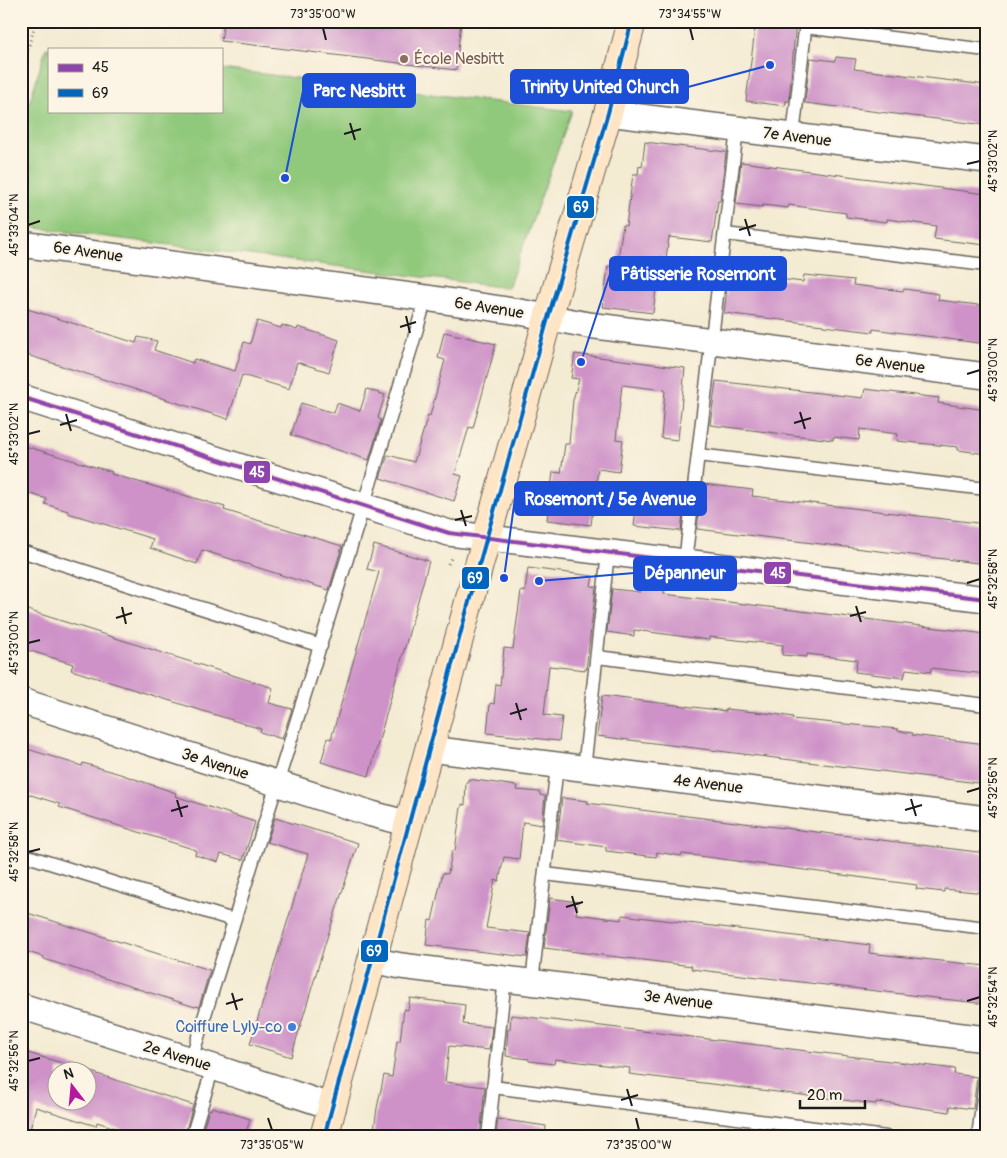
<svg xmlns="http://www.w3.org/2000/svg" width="1007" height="1158" font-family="Pangolin,sans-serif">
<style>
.green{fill:#91c97c;stroke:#56724c}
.building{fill:#ce92c8}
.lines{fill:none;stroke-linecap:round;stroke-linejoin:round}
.lane-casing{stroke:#68645c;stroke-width:15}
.street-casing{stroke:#68645c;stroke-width:28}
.secondary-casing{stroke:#68645c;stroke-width:30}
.path{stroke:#68645c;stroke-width:3;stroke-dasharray:1 4;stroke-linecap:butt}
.lane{stroke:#fff;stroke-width:12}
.street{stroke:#fff;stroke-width:25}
.secondary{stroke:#fde5c5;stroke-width:28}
.bus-1-casing{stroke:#fcf5e5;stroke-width:8}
.bus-2-casing{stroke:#fcf5e5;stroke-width:8}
.bus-1{stroke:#8e44ad;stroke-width:4}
.bus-2{stroke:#0065bd;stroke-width:4}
.ticks{fill:none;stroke:#1c1c1c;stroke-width:2}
.education-dot{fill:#8d6e63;stroke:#fcf5e5;stroke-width:2}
.shop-dot{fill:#3f7fe0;stroke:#fcf5e5;stroke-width:2}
.labels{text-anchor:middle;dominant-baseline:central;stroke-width:4;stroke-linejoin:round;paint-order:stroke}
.education-label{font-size:16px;fill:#785e54;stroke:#fcf5e5;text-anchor:start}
.street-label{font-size:16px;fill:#1c1c1c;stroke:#fcf5e5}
.shop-label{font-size:16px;fill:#366cbe;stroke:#fcf5e5;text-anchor:end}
.leader{fill:none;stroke:#1d4ed8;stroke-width:2}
.callout-dot{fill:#1d4ed8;stroke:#fcf5e5;stroke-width:2}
.callout{fill:#1d4ed8;stroke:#1d4ed8;stroke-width:2}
.callout-label{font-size:18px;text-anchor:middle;font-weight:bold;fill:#fff}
.line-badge{stroke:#fcf5e5;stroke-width:2}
.badge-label{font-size:14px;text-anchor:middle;font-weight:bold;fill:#fff}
.neatline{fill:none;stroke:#1c1c1c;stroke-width:2}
.ticks-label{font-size:12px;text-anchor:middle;fill:#1c1c1c}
</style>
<rect width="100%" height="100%" fill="#fcf5e5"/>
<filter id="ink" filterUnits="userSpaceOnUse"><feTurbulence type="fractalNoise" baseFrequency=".02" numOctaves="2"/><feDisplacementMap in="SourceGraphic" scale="10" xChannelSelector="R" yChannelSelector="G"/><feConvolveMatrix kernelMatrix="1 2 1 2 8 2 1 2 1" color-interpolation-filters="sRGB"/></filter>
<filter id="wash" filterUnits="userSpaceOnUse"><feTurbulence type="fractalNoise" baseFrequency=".0096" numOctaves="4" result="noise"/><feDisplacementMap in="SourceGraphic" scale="20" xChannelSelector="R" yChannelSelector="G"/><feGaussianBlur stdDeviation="1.12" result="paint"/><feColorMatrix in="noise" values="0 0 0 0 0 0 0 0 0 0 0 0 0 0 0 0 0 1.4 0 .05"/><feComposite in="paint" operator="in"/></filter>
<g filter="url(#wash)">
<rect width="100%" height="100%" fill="#f4ebd3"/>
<path class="green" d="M46 48 51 49H49V111H221V69L572 111 508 288 21 226V130Z"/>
<g id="blocks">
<g class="building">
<path d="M224 21H461L456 70 221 41Z"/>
<path d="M756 21H796L789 101H786L785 106 746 101Z"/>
<path d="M836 57 856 59 854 69 986 85V125L805 103 810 58 835 61Z"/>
<path d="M645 142 726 152 720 201H718L712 242 669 237 666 258 660 257 653 313 603 307 608 266H612L613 259H618L623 225 626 226 633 174H638L639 166 642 167Z"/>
<path d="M741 162 986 194V245L934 239 936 226 887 219V222L846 217V213L789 205 788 208 763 205 762 207 736 204Z"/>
<path d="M729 273 803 282 804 275 854 280 853 285 903 291 904 289 939 294 938 300 986 306V344L873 329V332L823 326V325L724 313Z"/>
<path d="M21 307 136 343 138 337 157 341 154 350 193 363 194 359 235 371 244 342 250 344 257 321 281 328 282 325 297 330 298 327 339 340 329 372 297 362 289 389 242 375 228 419 21 353Z"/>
<path d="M444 332 496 344 473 428 469 427 455 474 462 476 454 501 380 478 388 455 414 462 428 415 430 416 445 360 438 358Z"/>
<path d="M575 354 685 368 678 440 661 438 665 390 622 385 616 439 623 440 619 472 598 469 591 525 547 520 553 472 561 473 565 444H569L573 400 579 379 571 378Z"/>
<path d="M716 381 863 398 865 389 939 398 938 403 986 410V454L958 450V447L897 441 898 434 860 429 859 440 833 437V440L710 425Z"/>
<path d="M367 389 385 395 378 418 381 420 369 460 291 435 301 403 334 413 337 403 360 411Z"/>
<path d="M21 445 112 472 111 474 225 507 224 510 342 546 329 590 202 550 197 564 150 548 153 539 68 513V511L45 504 47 499 21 491Z"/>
<path d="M703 484 753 490 752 496 986 524V564L697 529Z"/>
<path d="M638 491 685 497 681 531 634 526Z"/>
<path d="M374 545 429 561 369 776 321 762 328 738 331 739 379 572 367 569Z"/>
<path d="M528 568 593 576 591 586 596 587 586 670 549 666 544 715 562 717 559 741 487 733 490 703 494 704 496 684 500 685 504 648 513 649 521 591 525 592Z"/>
<path d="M640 586 664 588V594L986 634V674L931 668V672L906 669 904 678 855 672 857 660 807 654V657L782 655 783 645 709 637V640L634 630V636L607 632 612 589 640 592Z"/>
<path d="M21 608 273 688 269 703 292 709 282 739 260 732 261 729 71 670 73 664 21 648Z"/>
<path d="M602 696 726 711V709L774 714 793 717 792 719 898 729V731L913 733 912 735 986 744V784L597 736Z"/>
<path d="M21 747 82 766 83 763 120 774 176 793 175 796 255 822 243 860 221 854 218 862 195 855 196 850 59 807 60 804 21 792Z"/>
<path d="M468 779 517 786 516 790 540 792V795L545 796 542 825 523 822 519 859 504 857 499 881 495 880 486 928 530 933 527 957 426 945 429 920 432 921 442 876 443 873 448 874 452 851H455L461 807H462V804L465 805 466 782H468Z"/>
<path d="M562 798 588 801 587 803 687 816 986 853V893L944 889V892L926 890 916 889 917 885 707 857 682 854 681 856 657 852 656 857 606 851V847L557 840Z"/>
<path d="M275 818 358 843 325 944 291 1057 250 1044 308 854 267 842Z"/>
<path d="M550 898 578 902 576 914 622 920V915L870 945 869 953 986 966V1004L691 969 692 966 544 948Z"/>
<path d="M21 911 210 970 199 1007 196 1006 195 1007 44 959V957L21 950Z"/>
<path d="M410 998 465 1005 463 1024 492 1027 489 1050 449 1046 445 1082 485 1087 480 1137H373L377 1108 384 1075 392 1077 397 1041H400L404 1009 408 1010Z"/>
<path d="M511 1015 955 1069 954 1074 977 1077 973 1109 950 1106 949 1112 901 1105 876 1102V1104L629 1074 630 1068 555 1059 554 1064 529 1061V1059L506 1056 508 1029H510Z"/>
<path d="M21 1051 86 1070H58V1100H88V1071L193 1105 184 1137H143L97 1122 96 1126 36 1107 28 1137H21Z"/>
<path d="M212 1107 250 1119 245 1137H201L209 1109 211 1110Z"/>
<path d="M498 1119 546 1126 545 1137H496Z"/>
</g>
</g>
</g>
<g filter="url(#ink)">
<use href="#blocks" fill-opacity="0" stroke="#68645c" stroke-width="1"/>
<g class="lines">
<defs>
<g id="lane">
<path d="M805 27 986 50"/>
<path d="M793 136 806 21"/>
<path d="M725 234 986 265"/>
<path d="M698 455 986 489"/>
<path d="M21 551 321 646"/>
<path d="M685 562 737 130"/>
<path d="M597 657 986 705"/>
<path d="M584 769 608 553"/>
<path d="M21 854 233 920"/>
<path d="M545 874 986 928"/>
<path d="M532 982 557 766"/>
<path d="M191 1060C269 806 351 553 426 298"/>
<path d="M493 1087 886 1137"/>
<path d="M192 1137 213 1067"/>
<path d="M488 1137 505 978"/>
<path d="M978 1137 986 1074"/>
</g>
<g id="street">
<path d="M608 113 986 160"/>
<path d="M21 244 426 298 520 312 588 325 986 376"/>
<path d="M21 397 449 533 986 599"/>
<path d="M21 701 372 814 409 824"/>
<path d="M430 749 986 819"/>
<path d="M371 960 401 966 986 1039"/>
<path d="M21 1006 213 1067 333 1107"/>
</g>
<path id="secondary" d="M324 1137 479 565 548 318 608 113 632 21"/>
</defs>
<use href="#lane" class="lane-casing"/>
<use href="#street" class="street-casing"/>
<use href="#secondary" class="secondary-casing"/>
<g class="path">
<path d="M21 74 36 21"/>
<path d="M448 564 452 556"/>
</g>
<use href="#lane" class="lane"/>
<use href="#street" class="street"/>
<use href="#secondary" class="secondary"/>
<defs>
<path id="bus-1" d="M21 397 449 533 986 599"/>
<path id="bus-2" d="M324 1137 479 565 548 318 608 113 632 21"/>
</defs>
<use href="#bus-1" class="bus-1-casing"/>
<use href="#bus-2" class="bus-2-casing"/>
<use href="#bus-1" class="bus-1"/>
<use href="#bus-2" class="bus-2"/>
</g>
</g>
<path class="ticks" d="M323 28 326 40M690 28 693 40M350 123 355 140M344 134 361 129M967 164 980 161M745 219 750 236M28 225 40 221M739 230 756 225M406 316 410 333M400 327 416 322M967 374 980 370M800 412 805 429M66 414 71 431M794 423 811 418M60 425 77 420M28 434 40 431M461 510 466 526M455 520 472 516M967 583 980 579M856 606 861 622M122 607 126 624M850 616 866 612M116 618 132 613M28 643 40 640M516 703 521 720M510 714 527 709M967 792 980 788M911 799 916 816M177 800 182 817M905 810 922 805M171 811 188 806M28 852 40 849M572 896 577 913M566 907 583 902M232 993 237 1010M967 1001 980 997M226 1004 243 999M28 1061 40 1058M627 1089 632 1106M621 1100 638 1095M268 1118 272 1130M636 1118 639 1130"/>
<circle class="education-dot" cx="404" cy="59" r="5"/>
<circle class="shop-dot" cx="292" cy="1027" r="5"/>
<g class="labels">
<g class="education-label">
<text x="414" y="59">École Nesbitt</text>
</g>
<g class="street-label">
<text transform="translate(797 137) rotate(7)">7e Avenue</text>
<text transform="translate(88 252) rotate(8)">6e Avenue</text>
<text transform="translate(489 308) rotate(9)">6e Avenue</text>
<text transform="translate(890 364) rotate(7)">6e Avenue</text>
<text transform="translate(215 764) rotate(18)">3e Avenue</text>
<text transform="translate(708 784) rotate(7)">4e Avenue</text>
<text transform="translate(678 1000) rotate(7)">3e Avenue</text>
<text transform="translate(177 1056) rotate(17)">2e Avenue</text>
</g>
<g class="shop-label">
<text x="282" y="1027">Coiffure Lyly-co</text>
</g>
</g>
<path class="leader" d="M770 65L688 87M285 178L303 91M581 362L610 274M504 578L515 498M539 581L634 573"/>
<g class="callout-dot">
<circle cx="770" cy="65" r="5"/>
<circle cx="285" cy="178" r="5"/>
<circle cx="581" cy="362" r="5"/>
<circle cx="504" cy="578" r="5"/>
<circle cx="539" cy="581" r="5"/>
</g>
<g class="callout">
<rect x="511" y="70" width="177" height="33" rx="5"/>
<rect x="303" y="74" width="112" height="33" rx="5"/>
<rect x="610" y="257" width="176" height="33" rx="5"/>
<rect x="515" y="482" width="191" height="33" rx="5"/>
<rect x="634" y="557" width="102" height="33" rx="5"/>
</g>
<g class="callout-label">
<text x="600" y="93">Trinity United Church</text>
<text x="359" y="97">Parc Nesbitt</text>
<text x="698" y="280">Pâtisserie Rosemont</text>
<text x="610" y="505">Rosemont / 5e Avenue</text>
<text x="685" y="579">Dépanneur</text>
</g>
<g class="line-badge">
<rect x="566" y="195" width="29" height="24" rx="5" fill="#0065bd"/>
<rect x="243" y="460" width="28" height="24" rx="5" fill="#8e44ad"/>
<rect x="763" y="561" width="29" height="24" rx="5" fill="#8e44ad"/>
<rect x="461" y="566" width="29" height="24" rx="5" fill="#0065bd"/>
<rect x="360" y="939" width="29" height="24" rx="5" fill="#0065bd"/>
</g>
<g class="badge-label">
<text x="581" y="212">69</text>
<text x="257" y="477">45</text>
<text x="778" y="578">45</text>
<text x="475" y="583">69</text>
<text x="374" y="956">69</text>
</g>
<rect width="1007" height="1158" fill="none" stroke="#fcf5e5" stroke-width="55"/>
<rect x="48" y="48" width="175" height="65" fill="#fcf5e5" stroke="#a29e95"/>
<rect x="58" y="64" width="25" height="8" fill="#8e44ad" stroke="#a29e95"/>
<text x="92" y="72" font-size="15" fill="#1c1c1c">45</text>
<rect x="58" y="89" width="25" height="8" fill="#0065bd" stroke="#a29e95"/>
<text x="92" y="98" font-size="15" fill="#1c1c1c">69</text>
<g transform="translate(72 1086) rotate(344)"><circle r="24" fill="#fcf5e5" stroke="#a29e95"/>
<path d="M0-4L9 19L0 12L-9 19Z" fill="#b5179e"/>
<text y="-8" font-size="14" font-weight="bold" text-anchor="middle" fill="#1c1c1c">N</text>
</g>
<path d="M800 1100v8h65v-8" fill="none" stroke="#1c1c1c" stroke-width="2.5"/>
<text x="807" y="1100" font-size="15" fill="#1c1c1c" stroke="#fcf5e5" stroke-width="4" paint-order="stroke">20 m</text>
<rect x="28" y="28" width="952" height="1102" class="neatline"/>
<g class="ticks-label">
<text x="323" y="18">73°35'00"W</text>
<text x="690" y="18">73°34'55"W</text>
<text transform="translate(993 161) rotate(-90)" y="4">45°33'02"N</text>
<text transform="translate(14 225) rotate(-90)" y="4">45°33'04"N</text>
<text transform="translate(993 370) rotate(-90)" y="4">45°33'00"N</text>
<text transform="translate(14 434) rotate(-90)" y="4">45°33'02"N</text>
<text transform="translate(993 579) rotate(-90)" y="4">45°32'58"N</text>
<text transform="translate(14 643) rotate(-90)" y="4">45°33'00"N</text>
<text transform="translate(993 788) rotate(-90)" y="4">45°32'56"N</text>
<text transform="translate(14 852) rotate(-90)" y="4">45°32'58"N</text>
<text transform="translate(993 997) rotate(-90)" y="4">45°32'54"N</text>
<text transform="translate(14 1061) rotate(-90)" y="4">45°32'56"N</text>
<text x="272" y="1149">73°35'05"W</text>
<text x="639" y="1149">73°35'00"W</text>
</g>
</svg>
